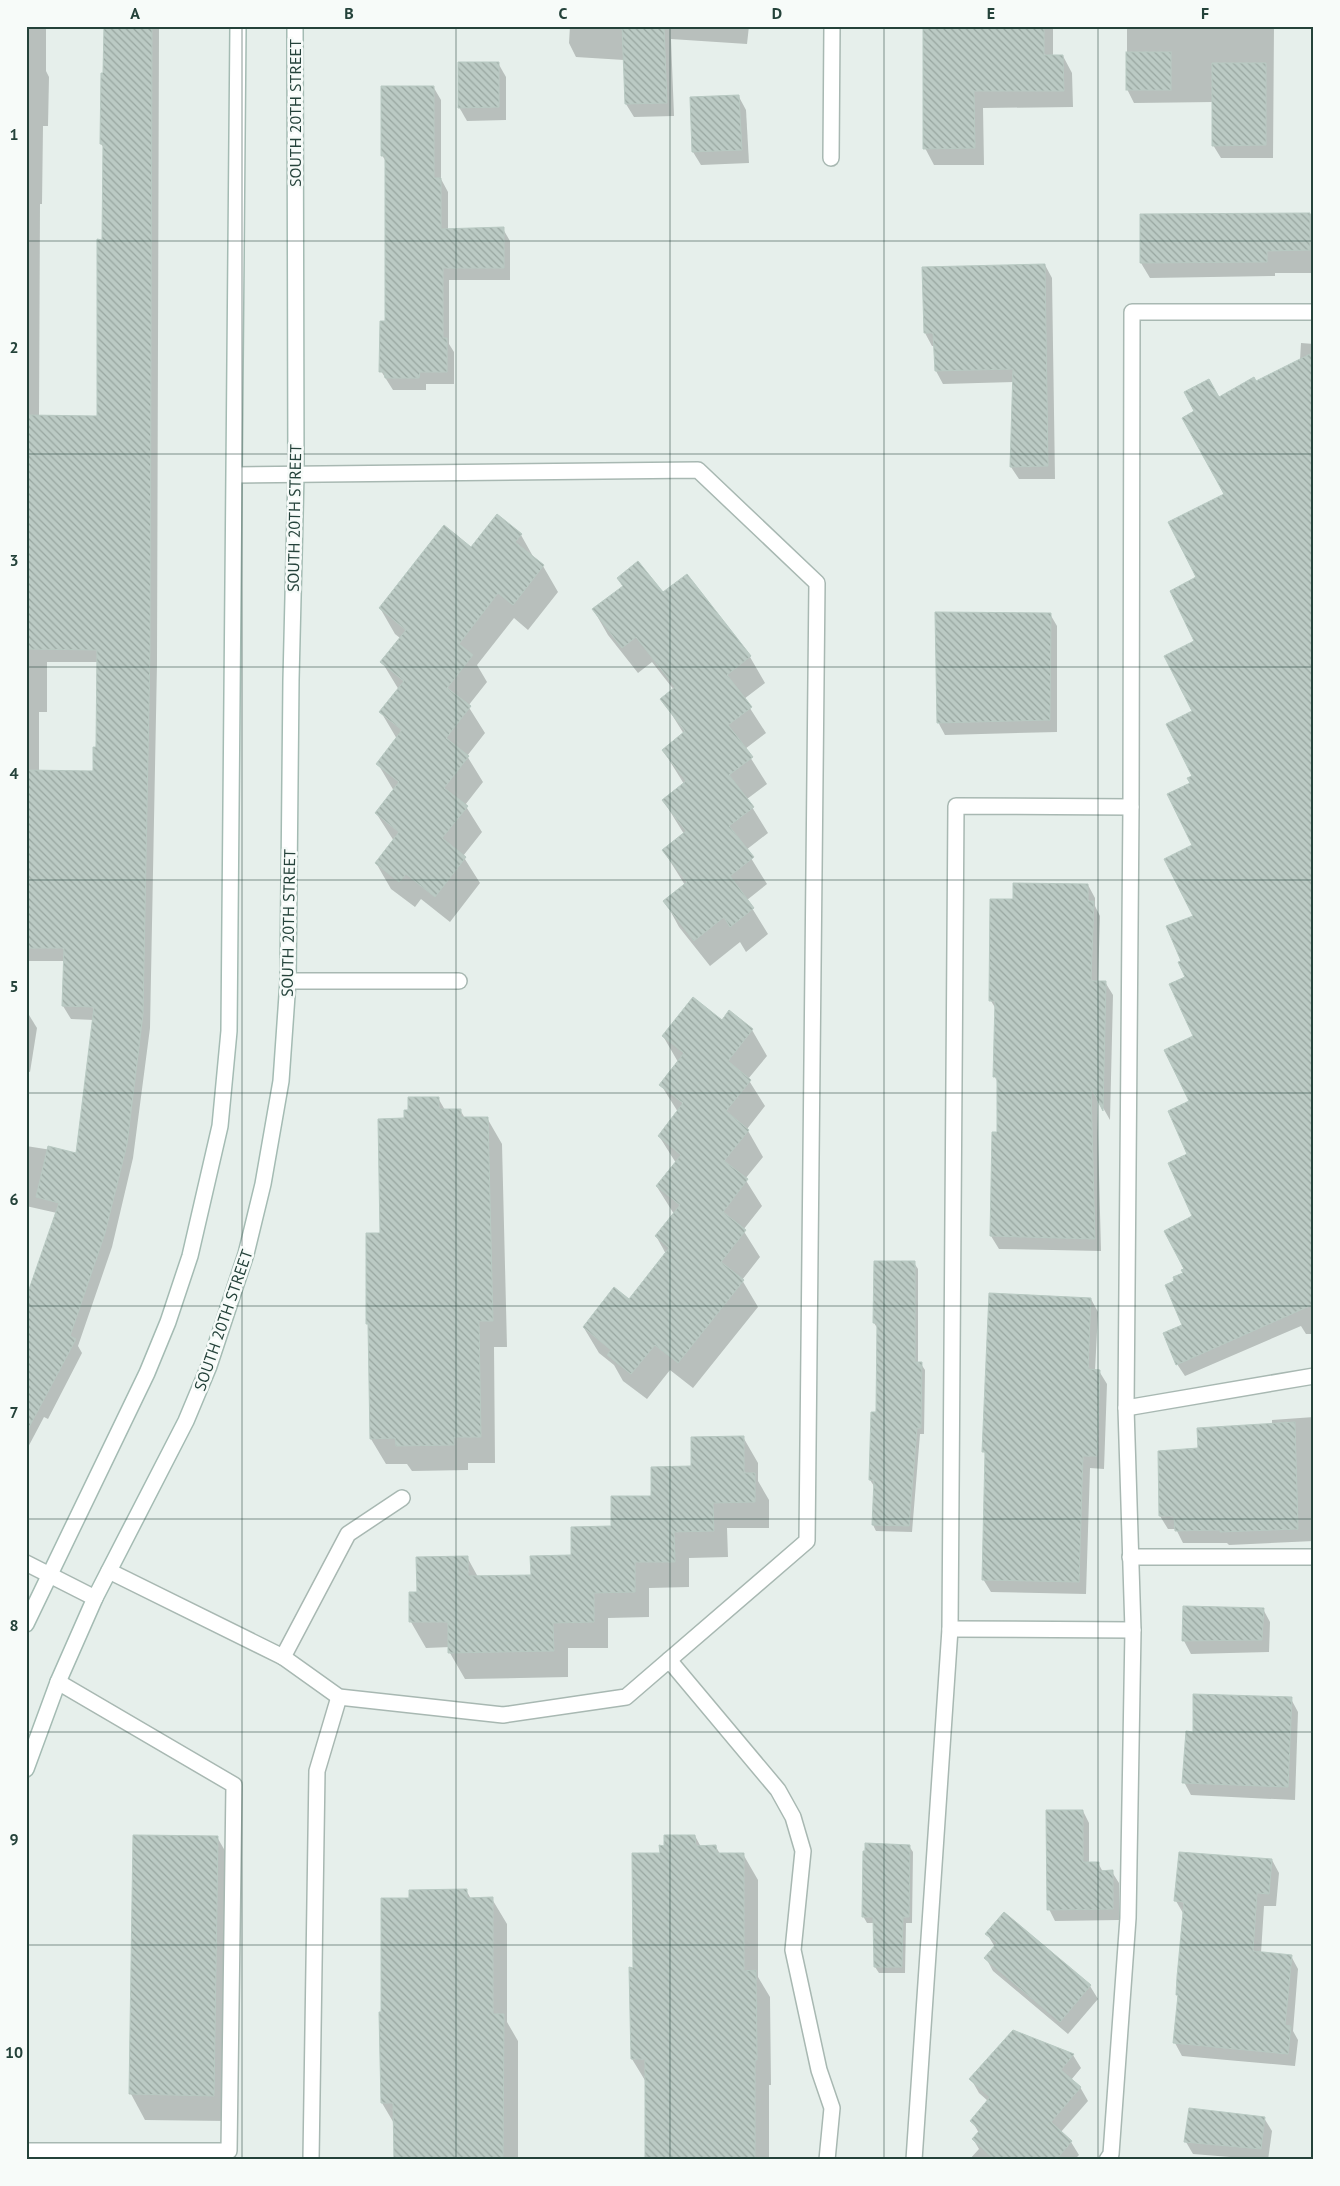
<svg xmlns="http://www.w3.org/2000/svg" width="1340" height="2186" font-family="'PT Sans',sans-serif">
<style>
.shadow{fill:#0003;fill-rule:evenodd}
.building{fill:url(#building-back-hatch);stroke:#b8c9c2}
.lines{fill:none;stroke-linecap:round;stroke-linejoin:round}
.lane-casing{stroke:#a8b8b2;stroke-width:18}
.street-casing{stroke:#a8b8b2;stroke-width:18}
.secondary-casing{stroke:#a4bbb3;stroke-width:18}
.lane{stroke:#fff;stroke-width:15}
.street{stroke:#fff;stroke-width:15}
.secondary{stroke:#fff;stroke-width:15}
.grid{fill:none;stroke:#24423a;stroke-width:1;stroke-opacity:0.55}
.labels{text-anchor:middle;dominant-baseline:central;stroke-width:5;stroke-linejoin:round;paint-order:stroke}
.street-label{font-size:16px;fill:#24423a;stroke:#f7fbf9}
.neatline{fill:none;stroke:#24423a;stroke-width:2}
.grid-label{font-size:16px;text-anchor:middle;font-weight:bold;fill:#24423a}
</style>
<defs>
<pattern id="building-back-hatch" width="6" height="6" patternUnits="userSpaceOnUse" patternTransform="scale(1.25)"><rect width="6" height="6" fill="#bbcac4"/><path d="M-1 5l2 2M0 0l6 6M5-1l2 2" fill="none" stroke="#98a6a0"/></pattern>
</defs>
<rect width="100%" height="100%" fill="#e6efeb"/>
<g class="shadow">
<path d="M26 26H46V71L49 77 48 126H43L42 204H40L39 416 99 417 103 241 104 148 101 144 105 26H159L157 664 150 1028 133 1158 112 1247 78 1346 82 1353 48 1419 44 1417 26 1451V1316L57 1213 26 1206V1146L77 1154 94 1020 71 1019 63 1006 65 961H26ZM47 662H98L97 748 95 773 39 772V712H47Z"/>
<path d="M570 26H749L747 44 671 39 674 116 634 117 626 104 624 60 576 57 569 43Z"/>
<path d="M923 26H1053V56H1063L1072 73 1073 107 983 108 984 165H934L925 148Z"/>
<path d="M1109 26H1274L1273 158H1221L1213 145 1214 102 1134 103 1127 89V29H1111Z"/>
<path d="M498 63 506 77V120L467 121 459 107Z"/>
<path d="M434 88 441 100V179L448 192V230L503 229 510 241V280H449V344L454 352V384H426V390H393L381 371 387 322 386 162 382 155Z"/>
<path d="M739 97 746 110 749 163 701 165 693 152Z"/>
<path d="M1314 214V273H1275V276L1150 278 1141 263V215Z"/>
<path d="M1045 265 1052 278 1055 479H1019L1011 467 1014 382 943 384 936 371 935 346H932L925 333 924 268Z"/>
<path d="M1301 343 1314 344V1334H1306L1301 1326 1185 1376 1177 1364 1183 1325 1176 1282 1185 1273 1194 1217 1189 1154 1194 1036 1183 962 1194 916 1191 784 1193 776 1198 578 1226 494 1218 398 1256 383 1300 360Z"/>
<path d="M521 535 535 560 543 566 558 592 528 630 514 618 477 665 487 682 468 706 485 733 467 756 483 782 465 805 482 832 463 856 480 883 450 922 421 899 415 907 391 889 376 863 394 841 376 813 394 791 378 764 397 739 381 712 399 690 382 662 400 638 395 634 380 608 471 549Z"/>
<path d="M687 575 750 657 765 683 744 699 766 733 745 749 767 784 747 799 768 833 746 850 767 884 747 900 768 934 746 952 740 942 710 966 679 927 665 901 685 885 663 850 684 834 663 800 684 784 663 750 684 734 662 699 674 690 652 662 638 673 608 635 593 609 623 587 618 578 663 594Z"/>
<path d="M1050 614 1057 626V732L945 735 938 722Z"/>
<path d="M1088 885 1095 898V906L1100 916 1098 982H1105L1113 995 1110 1120 1097 1097 1101 1251 999 1249 991 1236 998 1133 999 1084 994 1076 996 1009 991 1001 1014 901Z"/>
<path d="M26 1015H29L37 1028 30 1072 26 1071Z"/>
<path d="M722 1021 752 1030 767 1056 748 1079 765 1106 747 1129 763 1157 745 1179 762 1206 743 1230 760 1257 742 1280 758 1307 693 1388 670 1370 647 1399 623 1381 614 1365 599 1353 584 1328 629 1301 666 1254 656 1236 674 1214 657 1187 676 1163 659 1136 678 1112 661 1085 678 1062 663 1036Z"/>
<path d="M438 1098 445 1110H460L465 1118H487L502 1144 507 1347H494L495 1463H468V1470L412 1471 407 1464H386L371 1439 369 1327 368 1324 381 1234 406 1119 409 1111Z"/>
<path d="M914 1263 918 1269V1363L921 1364 925 1370 924 1434H920L912 1532 876 1531 873 1525 874 1486 870 1480 877 1414 878 1329 874 1323Z"/>
<path d="M1091 1299 1098 1312 1095 1371H1099L1107 1384 1104 1469 1090 1468 1086 1594 991 1592 983 1579 986 1456 984 1451Z"/>
<path d="M1314 1417V1541L1229 1545 1227 1543H1183L1176 1529H1168L1160 1516 1199 1449 1272 1424V1420Z"/>
<path d="M743 1437 758 1463V1481L769 1500V1528H727L728 1557 689 1558V1587L649 1588V1617L608 1618V1648H568V1677L465 1679 450 1653V1647L426 1648 411 1622 418 1593 467 1557 478 1577H532L572 1557 693 1467Z"/>
<path d="M1184 1607 1263 1609 1270 1622 1269 1652 1191 1654 1184 1641Z"/>
<path d="M1291 1699 1298 1712 1295 1800 1191 1795 1184 1782 1194 1733Z"/>
<path d="M1083 1811 1089 1823V1863H1098L1103 1872H1112L1119 1883V1920L1055 1921 1049 1909Z"/>
<path d="M695 1836 701 1847H716L720 1854H743L758 1880V1977L770 1997 771 2085H769V2160H646V2082L632 2059 634 1969 661 1854 665 1847Z"/>
<path d="M217 1837 232 1863 228 2121 145 2120 131 2094Z"/>
<path d="M909 1846 913 1852 912 1923H906L905 1973H879L875 1967V1923H867L863 1916Z"/>
<path d="M1272 1860 1279 1873 1276 1906H1264L1261 1953 1291 1956 1298 1969 1293 2031 1298 2040 1295 2066 1182 2056 1175 2043 1183 1913 1176 1901Z"/>
<path d="M466 1890 471 1899H492L507 1924V2022L518 2041V2160H395V2125L382 2103V2013L410 1899Z"/>
<path d="M1004 1914 1090 1986 1098 1999 1068 2034 993 1971 986 1958 995 1947 987 1934Z"/>
<path d="M1013 2031 1073 2055 1081 2068 1071 2080 1080 2087 1088 2101 1060 2133 1071 2142 1079 2155 1074 2160H969L979 2149 973 2139 979 2133 972 2121 988 2101 979 2093 971 2079Z"/>
<path d="M1264 2118 1272 2131 1268 2160 1193 2154 1186 2142Z"/>
</g>
<g class="building">
<path d="M104 26H152L150 650 143 1014 127 1144 105 1233 70 1336 76 1339 26 1433V1298L59 1203 36 1197 48 1146 76 1153 94 1007 62 1006 64 948H26V770L93 771V747H96L97 650 26 649V415L97 416V239L102 240 103 144H100L101 73H103Z"/>
<path d="M622 26H664L667 103 625 104Z"/>
<path d="M923 26H1044V55H1063L1064 91H974L975 148 923 149Z"/>
<rect x="1126" y="52" width="45" height="38"/>
<path d="M458 62H499V107L458 108Z"/>
<path d="M1212 63H1266V145L1212 146Z"/>
<path d="M381 86H434V178H441V229L504 227V268H443V338H447V372H420L419 378H385L384 372H379L380 321H385V156H381Z"/>
<path d="M739 95 742 150 692 152 690 97Z"/>
<path d="M1310 213V250L1267 251V262L1140 263V214Z"/>
<path d="M1045 264 1048 466 1010 467 1013 369 935 371 933 333H924L922 267Z"/>
<path d="M1314 352V1304L1176 1365 1163 1333 1182 1325 1165 1285 1174 1281 1173 1277 1183 1273 1181 1270 1184 1269 1164 1231 1192 1216 1168 1163 1187 1154 1168 1111 1189 1101 1164 1050 1193 1036 1169 984 1185 977 1178 962 1181 961 1166 926 1193 916 1164 859 1192 845 1167 794 1190 783 1187 778 1192 776 1166 724 1192 711 1164 656 1194 641 1170 591 1196 577 1168 522 1224 494 1182 418 1194 411 1184 392 1209 379 1219 397 1254 377 1256 381Z"/>
<path d="M497 514 522 534 515 542 544 565 513 605 498 593 459 644 473 655 447 688 471 706 446 738 469 756 444 788 468 806 442 838 466 857 435 897 406 874 399 882 375 863 399 832 375 813 399 782 376 764 402 730 379 712 404 681 380 662 406 630 379 608 444 525 471 547Z"/>
<path d="M638 561 663 592 687 574 751 656 727 675 752 707 728 725 753 757 729 775 754 807 729 826 754 857 730 876 754 908 730 927 724 917 694 941 663 901 687 882 662 850 686 831 662 800 686 781 662 750 685 731 660 699 675 687 636 637 622 648 592 609 623 586 617 578Z"/>
<path d="M935 612 1051 613 1050 720 937 723Z"/>
<path d="M1013 883 1088 884V901H1094L1091 981H1106L1103 1111 1091 1087 1095 1239 990 1236 992 1132H997V1077H993L995 1001H989L990 899H1013Z"/>
<path d="M693 997 722 1020 729 1010 753 1029 728 1061 751 1080 726 1111 749 1130 724 1161 748 1179 723 1212 746 1230 721 1262 744 1280 678 1363 655 1345 631 1374 607 1355 611 1350 583 1327 614 1287 629 1299 669 1248 655 1236 680 1205 656 1186 681 1155 658 1136 683 1103 659 1085 684 1053 662 1036Z"/>
<path d="M408 1097H439V1109H461V1117H488L493 1321H479L481 1437H454V1445L396 1446 395 1438 370 1439 368 1324H366V1233H380L378 1119 404 1118V1110H408Z"/>
<path d="M874 1261H915V1362H922L921 1428H917L909 1526 872 1525 874 1480H869L871 1412H876L877 1323H873Z"/>
<path d="M989 1293 1091 1298 1088 1369 1100 1370 1097 1456H1083L1079 1582 982 1580 985 1452H982Z"/>
<path d="M1295 1422 1298 1529 1220 1532V1530L1175 1531 1174 1516H1159L1158 1451 1198 1448 1197 1428Z"/>
<path d="M744 1436V1473H755V1502L713 1503 714 1531 674 1532 675 1562H635V1592L594 1593V1622L553 1623 554 1651 448 1653V1622H409V1592H417L416 1557 468 1556V1576L531 1575 530 1556 571 1555V1527L611 1526V1496H651V1467L691 1466V1437Z"/>
<path d="M1183 1606 1264 1608 1262 1640 1182 1641Z"/>
<path d="M1193 1694 1292 1697 1288 1787 1182 1783 1186 1731 1193 1732Z"/>
<path d="M1046 1810H1083V1862H1099V1871L1113 1870V1909L1047 1910Z"/>
<path d="M133 1835 218 1836 214 2096 129 2094Z"/>
<path d="M664 1835H695L696 1846 716 1845 717 1853H744V1971L756 1970 757 2060H755V2160H645V2059H631L629 1967 633 1968 632 1853H660L659 1845 664 1846Z"/>
<path d="M865 1843 910 1845 909 1917H903L902 1967H874L873 1917H862L863 1851H865Z"/>
<path d="M1179 1852 1272 1859 1269 1894 1257 1893 1253 1951 1292 1955 1285 2025 1291 2026 1288 2054 1173 2043 1178 1995H1176L1177 1977 1184 1902 1174 1901Z"/>
<path d="M467 1889V1898L493 1897V2014H504L503 2160H394L393 2103H381L379 2012H381V1898H409V1890Z"/>
<path d="M1004 1912 1091 1985 1060 2022 984 1958 997 1943 985 1934Z"/>
<path d="M1013 2030 1074 2054 1061 2070 1081 2087 1051 2122 1072 2141 1056 2160H995L972 2139 980 2130 970 2121 990 2097 969 2079Z"/>
<path d="M1189 2108 1265 2117 1261 2149 1184 2142Z"/>
</g>
<g class="lines">
<defs>
<g id="lane">
<path d="M288 981H459"/>
<path d="M1126 1408 1314 1376"/>
<path d="M1130 1557H1314"/>
<path d="M109 1571 283 1657 339 1697 503 1715 626 1697 807 1541 817 583 698 470 235 475"/>
<path d="M950 1629 1133 1630"/>
<path d="M283 1657 348 1534 402 1498"/>
<path d="M669 1660 778 1790 793 1817 803 1851 793 1950 819 2070 832 2108 827 2160"/>
<path d="M26 2151H229L234 1785 58 1682"/>
<path d="M311 2160 317 1771 339 1697"/>
<path d="M914 2160 950 1629 956 806 1131 807 1132 312H1314"/>
<path d="M1107 2160 1111 2154 1128 1918 1133 1630 1126 1408 1131 807"/>
</g>
<g id="street">
<path d="M831 158 832 26"/>
<path d="M26 1563 95 1598"/>
</g>
<g id="secondary">
<path d="M26 1624 147 1373 168 1322 190 1256 220 1126 229 1031 238 26"/>
<path d="M26 1769 58 1682 95 1598 186 1421 209 1366 246 1254 263 1184 281 1081 288 981 291 680 296 474 295 26"/>
</g>
</defs>
<use href="#lane" class="lane-casing"/>
<use href="#street" class="street-casing"/>
<use href="#secondary" class="secondary-casing"/>
<use href="#lane" class="lane"/>
<use href="#street" class="street"/>
<use href="#secondary" class="secondary"/>
</g>
<path class="grid" d="M242 26V2160M456 26V2160M670 26V2160M884 26V2160M1098 26V2160M26 241H1314M26 454H1314M26 667H1314M26 880H1314M26 1093H1314M26 1306H1314M26 1519H1314M26 1732H1314M26 1945H1314"/>
<g class="labels">
<g class="street-label">
<text transform="translate(295 113) rotate(-90)">SOUTH 20TH STREET</text>
<text transform="translate(294 518) rotate(-89)">SOUTH 20TH STREET</text>
<text transform="translate(288 923) rotate(-89)">SOUTH 20TH STREET</text>
<text transform="translate(223 1320) rotate(-71)">SOUTH 20TH STREET</text>
</g>
</g>
<rect width="1340" height="2186" fill="none" stroke="#f7fbf9" stroke-width="55"/>
<rect x="28" y="28" width="1284" height="2130" class="neatline"/>
<g class="grid-label">
<text x="135" y="19">A</text>
<text x="349" y="19">B</text>
<text x="563" y="19">C</text>
<text x="777" y="19">D</text>
<text x="991" y="19">E</text>
<text x="1205" y="19">F</text>
<text x="14" y="140">1</text>
<text x="14" y="353">2</text>
<text x="14" y="566">3</text>
<text x="14" y="779">4</text>
<text x="14" y="992">5</text>
<text x="14" y="1205">6</text>
<text x="14" y="1418">7</text>
<text x="14" y="1631">8</text>
<text x="14" y="1845">9</text>
<text x="14" y="2058">10</text>
</g>
</svg>
